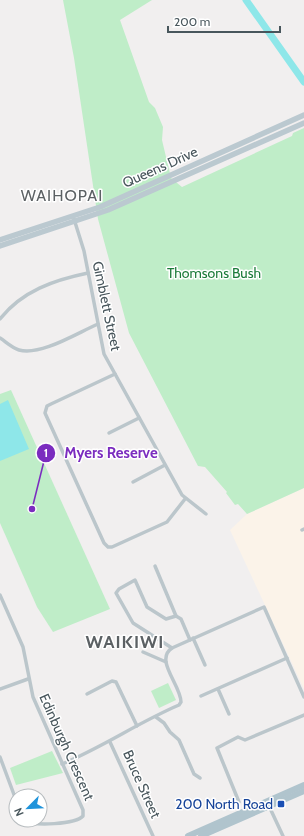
<svg xmlns="http://www.w3.org/2000/svg" width="304" height="836" font-family="Cabin,sans-serif">
<style>
.commercial{fill:#fbf3e9}
.green{fill:#bfedc8}
.water{fill:#8ee7e9}
.lines{fill:none;stroke-linecap:round;stroke-linejoin:round}
.river{stroke:#8ee7e9;stroke-width:7}
.street{stroke:#bbc6cb;stroke-width:3.5}
.secondary{stroke:#bbc9d0;stroke-width:5.5}
.primary{stroke:#b0c4cd;stroke-width:6}
.transit-dot{fill:#1a4fb4;stroke:#fff;stroke-width:1.5}
.labels{text-anchor:middle;dominant-baseline:central;stroke-width:3;stroke-linejoin:round;paint-order:stroke}
.street-label{font-size:14px;fill:#48565c;stroke:#fff}
.park-label{font-size:14px;fill:#1b7b39;stroke:#fff}
.transit-label{font-size:14px;fill:#164399;stroke:#fff;text-anchor:end}
.quarter-label{font-size:16px;letter-spacing:1px;fill:#5c6164;stroke:#fff}
.district-label{font-size:18px;font-weight:bold;letter-spacing:1px;fill:#5c6164;stroke:#fff}
.leader{fill:none;stroke:#7b2cbf;stroke-width:1.5}
.callout-dot{fill:#7b2cbf;stroke:#fff;stroke-width:1.5}
.mark-label{font-size:12px;text-anchor:middle;font-weight:bold;fill:#fff}
.callout-label{font-size:15px;text-anchor:middle;font-weight:bold;fill:#7b2cbf;stroke:#fff;stroke-width:3;stroke-linejoin:round;paint-order:stroke}
</style>
<rect width="100%" height="100%" fill="#f1efef"/>
<path class="commercial" d="M304 488V689L230 530 247 514Z"/>
<g class="green">
<path d="M63 0H152L120 20 149 102 155 108 163 127 162 140 171 178 182 187 292 136 293 133 304 128V488L247 514 238 504 235 505 226 493 227 492 205 467 198 466 129 333 98 219 74 58Z"/>
<path d="M11 390 110 609 53 632 37 607 0 523V394Z"/>
<path d="M168 683 176 700 159 708 151 691Z"/>
<path d="M52 751 63 773 16 785 10 768Z"/>
</g>
<path class="water" d="M8 400 29 449 0 461V404Z"/>
<g class="lines">
<path class="river" d="M246 0 304 82"/>
<g class="street">
<path d="M74 219 84 251 104 354 182 495 206 514"/>
<path d="M0 319C22 291 54 280 88 273"/>
<path d="M0 338C6 342 12 348 19 350 41 356 77 333 98 324"/>
<path d="M115 374 51 404 47 406 45 413 104 543 108 547H112L167 522 185 499"/>
<path d="M109 433 139 418"/>
<path d="M133 482 165 465"/>
<path d="M302 530 304 529"/>
<path d="M155 566 176 616 181 619 190 640"/>
<path d="M0 595 23 647 33 697 83 810V816C76 824 33 827 25 820"/>
<path d="M193 638 205 665"/>
<path d="M172 648 133 623 116 593 119 589 135 580 147 607 166 619 176 616"/>
<path d="M143 652 166 662"/>
<path d="M0 689 28 679"/>
<path d="M218 689 229 714"/>
<path d="M87 694 112 681 116 682 137 726"/>
<path d="M201 696 287 658"/>
<path d="M156 717 164 723 170 732 179 740 194 774 200 778"/>
<path d="M110 742 153 836"/>
<path d="M0 757 16 800"/>
<path d="M62 764C103 747 139 722 179 705L181 702C181 685 154 660 172 648L264 607 304 697"/>
<path d="M239 802 217 748 238 737 245 740 304 715"/>
<path d="M269 806 283 836"/>
</g>
<g class="secondary">
<path d="M0 240 100 207 304 115"/>
<path d="M0 246 108 210 304 123"/>
</g>
<g class="primary">
<path d="M188 836 304 785"/>
<path d="M201 836 304 791"/>
</g>
</g>
<rect class="transit-dot" x="277" y="800" width="8" height="8" rx="2"/>
<g class="labels">
<g class="street-label">
<text transform="translate(160 167) rotate(-24)">Queens Drive</text>
<text transform="translate(107 306) rotate(78)">Gimblett Street</text>
<text transform="translate(67 747) rotate(66)">Edinburgh Crescent</text>
<text transform="translate(142 784) rotate(66)">Bruce Street</text>
</g>
<g class="park-label">
<text x="214" y="273">Thomsons Bush</text>
</g>
<g class="transit-label">
<text x="273" y="804">200 North Road</text>
</g>
<g class="quarter-label">
<text x="62" y="195">WAIHOPAI</text>
</g>
<g class="district-label">
<text x="125" y="642">WAIKIWI</text>
</g>
</g>
<path class="leader" d="M32 509L46 453"/>
<g class="callout-dot">
<circle cx="32" cy="509" r="4"/>
<circle cx="46" cy="453" r="10"/>
</g>
<g class="mark-label">
<text x="46" y="457">1</text>
</g>
<g class="callout-label">
<text x="111" y="458">Myers Reserve</text>
</g>
<g transform="translate(28 808) rotate(246)"><circle r="19" fill="#ffffff" stroke="#b6bbbe"/>
<path d="M0-3L7 15L0 10L-7 15Z" fill="#2094db"/>
<text y="-6" font-size="11" font-weight="bold" text-anchor="middle" fill="#48565c">N</text>
</g>
<path d="M168 26v6h112v-6" fill="none" stroke="#48565c" stroke-width="2"/>
<text x="174" y="26" font-size="12" fill="#48565c" stroke="#ffffff" stroke-width="3" paint-order="stroke">200 m</text>
</svg>
